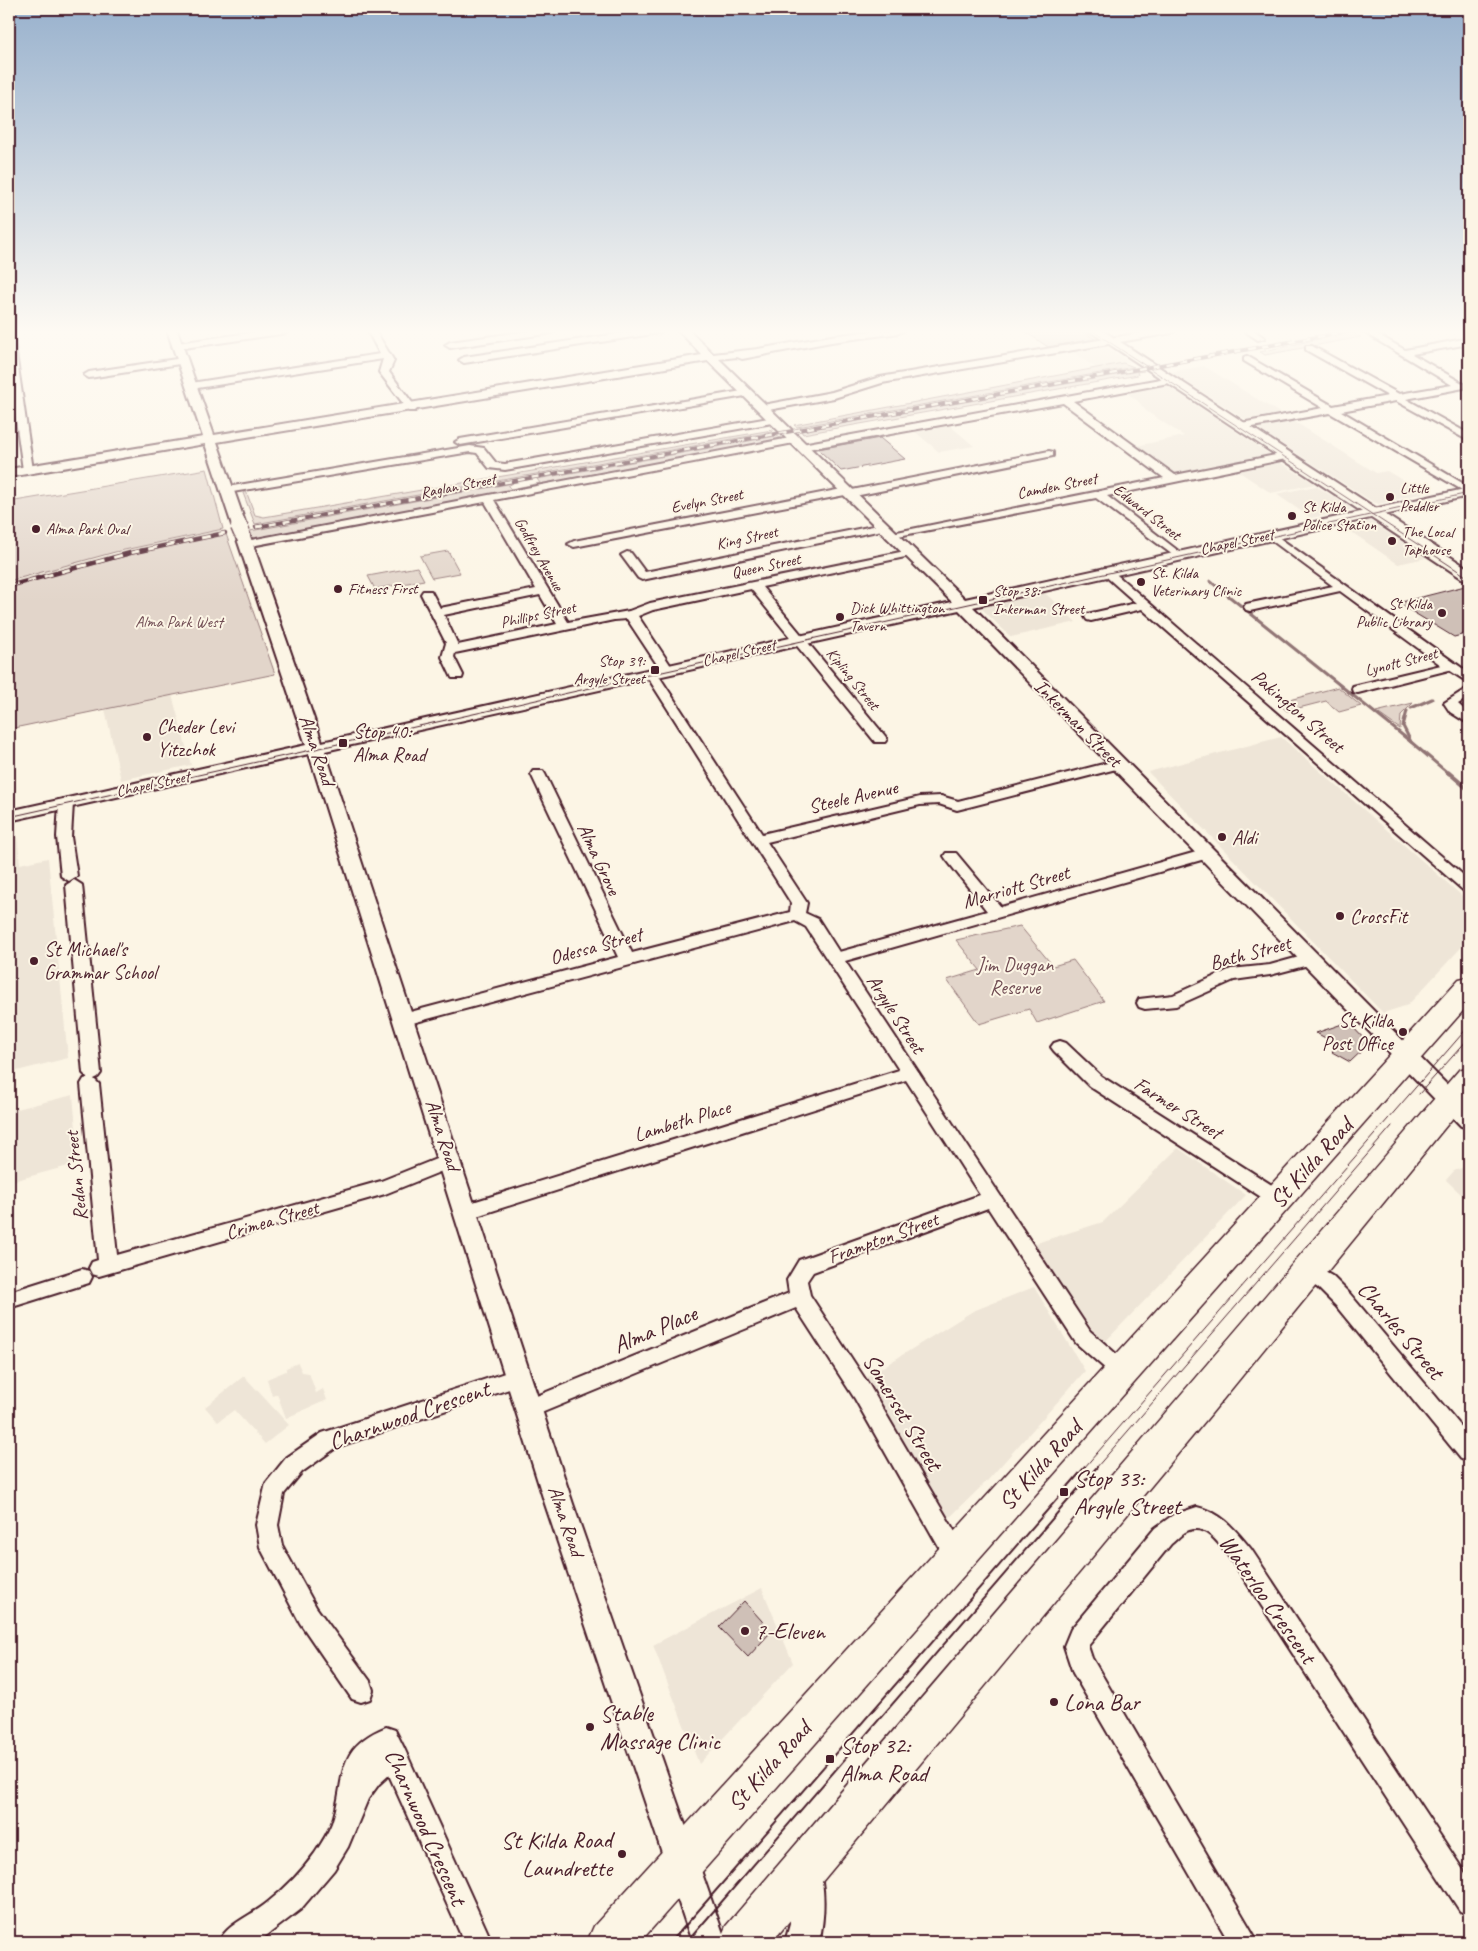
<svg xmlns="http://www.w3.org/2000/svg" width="1478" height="1951" font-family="Caveat,sans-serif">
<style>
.built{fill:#eee5d7}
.green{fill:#e2d5ca;stroke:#967a7a}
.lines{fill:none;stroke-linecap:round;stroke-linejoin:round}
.stream-far1{stroke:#917474;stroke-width:3}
.stream{stroke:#917474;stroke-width:4}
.building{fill:#cfc0b7;stroke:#4a1f2b}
.minor-casing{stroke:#4a1f2b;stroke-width:4}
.tertiary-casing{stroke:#4a1f2b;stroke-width:4}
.secondary-casing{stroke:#4a1f2b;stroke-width:4}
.trunk-casing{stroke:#4a1f2b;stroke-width:3}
.minor{fill:#fcf5e5;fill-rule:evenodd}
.tertiary{fill:#fcf5e5;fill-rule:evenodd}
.secondary{fill:#fcf5e5;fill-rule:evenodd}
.trunk{fill:#fcf5e5;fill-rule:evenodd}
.tram-far1{stroke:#4a1f2b;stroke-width:1}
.tram{stroke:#4a1f2b;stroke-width:2}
.rail-far1-casing{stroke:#4a1f2b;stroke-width:4}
.rail-casing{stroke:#4a1f2b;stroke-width:4.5}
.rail-far1{stroke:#fcf5e5;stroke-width:2.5;stroke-dasharray:7;stroke-linecap:butt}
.rail{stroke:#fcf5e5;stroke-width:3;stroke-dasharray:9;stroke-linecap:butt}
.tertiary-bridge-far1-casing{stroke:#4a1f2b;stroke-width:15;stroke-linecap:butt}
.tertiary-bridge-casing{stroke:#4a1f2b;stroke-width:19;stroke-linecap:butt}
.tertiary-bridge-far1{stroke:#fcf5e5;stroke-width:12}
.tertiary-bridge{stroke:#fcf5e5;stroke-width:16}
.poi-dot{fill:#4a1f2b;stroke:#fcf5e5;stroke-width:2}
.labels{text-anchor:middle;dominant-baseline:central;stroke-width:4;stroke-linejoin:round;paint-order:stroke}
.far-street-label{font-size:16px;fill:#4a1f2b;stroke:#fcf5e5}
.far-poi-label{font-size:16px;fill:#4a1f2b;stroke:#fcf5e5;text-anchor:start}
.far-park-label{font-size:16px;fill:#704c53;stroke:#fcf5e5}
.street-label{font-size:20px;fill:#4a1f2b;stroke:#fcf5e5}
.poi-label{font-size:20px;fill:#4a1f2b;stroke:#fcf5e5;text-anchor:start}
.park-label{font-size:20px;fill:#704c53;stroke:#fcf5e5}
.near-street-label{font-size:24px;fill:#4a1f2b;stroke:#fcf5e5}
.near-poi-label{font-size:24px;fill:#4a1f2b;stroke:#fcf5e5;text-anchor:start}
</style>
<rect width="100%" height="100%" fill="#fcf5e5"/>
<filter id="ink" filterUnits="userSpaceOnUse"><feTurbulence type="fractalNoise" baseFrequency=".02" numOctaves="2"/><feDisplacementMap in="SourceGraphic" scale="10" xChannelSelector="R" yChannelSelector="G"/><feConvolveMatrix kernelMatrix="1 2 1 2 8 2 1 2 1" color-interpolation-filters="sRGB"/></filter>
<g filter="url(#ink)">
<g class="built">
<path d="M1340 330 1350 332 1163 366 1157 363Z"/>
<path d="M1104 345 1130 362 1096 368 1070 350Z"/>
<path d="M1204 366 1283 415 1248 421 1171 372Z"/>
<path d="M1134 367 1139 371 801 431 797 427Z"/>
<path d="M1166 385 1271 455 1173 475 1136 446 1184 436 1146 411 1138 401 1126 392Z"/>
<path d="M1292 420 1376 473 1387 471 1424 493 1379 504 1373 502 1257 428Z"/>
<path d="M948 424 974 446 939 452 913 430Z"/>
<path d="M772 432 777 436 257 529 255 524Z"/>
<path d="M1279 462 1315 484 1271 493 1238 471Z"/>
<path d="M1316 486 1351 508 1350 510 1311 518 1276 494Z"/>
<path d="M1368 521 1372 522 1426 558 1398 564 1344 527Z"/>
<path d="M223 529 226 534 137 553 9 587V581L73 563Z"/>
<path d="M1045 593 1076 622 1011 637 981 608Z"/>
<path d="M172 695 191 765 121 780 105 709Z"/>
<path d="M1281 737 1469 902V939L1408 1005 1383 1013 1148 772Z"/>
<path d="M16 825 20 864 48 858 68 1058 9 1073V827Z"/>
<path d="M73 1095 79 1163 9 1182V1111Z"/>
<path d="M1178 1148 1246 1195 1103 1344 1030 1245 1103 1222Z"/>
<path d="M1469 1165V1192L1462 1195 1446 1180 1454 1171Z"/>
<path d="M1034 1287 1085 1371 988 1480 942 1525 862 1380 973 1311Z"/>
<path d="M298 1363 302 1372 309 1373 316 1393 323 1389 327 1400 286 1418 277 1394 272 1396 267 1379 286 1371V1368Z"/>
<path d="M244 1376 289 1425 265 1444 234 1410 218 1422 205 1407Z"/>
<path d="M762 1588 793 1663 699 1764 653 1645Z"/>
</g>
<g class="green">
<path d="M1351 332 1361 337 1265 355 1260 352Z"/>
<path d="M1123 363 1134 367 797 427 794 425Z"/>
<path d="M1139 371H1144L1137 372 1138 375 803 434 801 431Z"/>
<path d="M772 430V432L255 524 243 493 246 491 255 515 264 517Z"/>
<path d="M777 436 780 438 749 446 259 538H252L250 531 513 483 508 486 511 489 540 483 537 479Z"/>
<path d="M207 469 223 529 115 552 9 581V502Z"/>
<path d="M226 534 275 674 9 729V587L137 553Z"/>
<path d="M448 551 460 573 432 578 420 556Z"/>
<path d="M417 567 424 580 375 589 368 576Z"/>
<path d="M1338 687 1361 706 1339 712 1326 701 1287 711 1278 703Z"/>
<path d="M1413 703 1401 715 1400 729 1376 712Z"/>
<path d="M1020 926 1053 966 1073 960 1104 1001 1037 1023 1029 1009 979 1024 947 980 980 970 956 940Z"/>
</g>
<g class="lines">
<g class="stream-far1">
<path d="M1210 581 1411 742"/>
<path d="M1411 708 1432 699"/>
<path d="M1407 711 1403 726 1411 742 1449 774"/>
</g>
<path class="stream" d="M1448 772 1469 790"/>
</g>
<g class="building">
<path d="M1023 330H1081L1095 339 1048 347Z"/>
<path d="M880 438 905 459 841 471 818 449Z"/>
<path d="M1469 585V633L1454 637 1398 603Z"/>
<path d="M1348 1022 1369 1044 1350 1062 1332 1052 1339 1045 1316 1033Z"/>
<path d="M744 1601 762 1621 769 1634 748 1657 719 1627Z"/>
</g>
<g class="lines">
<defs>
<g id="minor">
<path d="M271 330H291L287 333 177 349 172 346 177 343Z"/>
<path d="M367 330H375L394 361 389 372 417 409 415 411H409L379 372 383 359 191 389 186 386 191 383 380 354Z"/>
<path d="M536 330H556L552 333 450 348 445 345 450 342Z"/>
<path d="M643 330H663L659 333 464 363 459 360 464 357Z"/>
<path d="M1158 330H1176L1172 333 882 383 834 398 763 411 758 408 763 405 832 392 880 377Z"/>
<path d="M1243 330H1253L1265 338 1258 340Z"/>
<path d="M1360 330H1370L1405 350 1469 338V344L1412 354 1464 384V388L1406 399 1469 434V441L1396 401 1341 411 1469 487V494L1330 413 1241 429 1236 426 1241 423 1323 408 1244 361V357L1247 356 1333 406 1388 396 1306 350V346H1312L1399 394 1452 385Z"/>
<path d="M9 336 14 339 33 470 28 473 23 470 9 370Z"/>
<path d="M183 358 188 361 186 363 89 378 84 375 89 372Z"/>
<path d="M1171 377 1176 380 1174 382 1073 401 1175 475 1286 453 1291 456 1286 459 1107 496 1181 553V557L1177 558 1096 498 888 538V534L892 533 1164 478 1063 403 802 450 797 447 802 444Z"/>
<path d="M748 390 753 393 751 395 460 445 455 442 460 439Z"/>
<path d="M774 417 778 418V422L505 470 489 468 477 453 470 452 227 493 222 490 227 487 470 446 484 448 496 463 505 464Z"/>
<path d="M795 437 799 438V442L494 500 568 622 629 611 650 603 910 550 914 551V555L910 556 762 587 885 736 887 739 885 742H875L751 589 653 610 638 616 673 669 672 672H662L627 619 614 620 455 653 454 657 463 675 462 678H452L442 657 446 643 421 594 423 591H431L440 608 536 589 485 502 246 547 240 544 246 541ZM540 595 557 624 458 645 444 615Z"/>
<path d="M1049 451 1053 452V456L850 497 845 495 574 547 568 544 574 541 847 488 852 490Z"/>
<path d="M883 524 887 525V529L642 580 638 578 621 555 627 552 631 553 645 572Z"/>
<path d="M1271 532 1469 673V683L1449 670 1358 693 1353 692 1352 689 1353 686 1441 665 1340 591 1250 611 1246 610 1244 607 1246 604 1333 586 1267 537V533Z"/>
<path d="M1106 568 1110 569 1469 880V893L1464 891 1142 609 1091 621 1087 620 1085 617 1087 614 1136 603 1102 573V569Z"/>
<path d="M651 669 657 673 762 834 920 797 941 796 958 801 1119 760 1126 764 1124 767 957 810 939 804 920 805 767 842 807 903 805 913 818 919 839 952 987 911 946 859 944 856 946 853H956L1001 907 1207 849 1214 854 1212 857 845 961 1090 1331 1130 1366 1133 1372 1130 1378 1123 1381 1116 1378 1076 1343 988 1208 813 1272 807 1281 810 1295 869 1385 965 1549 968 1557 965 1565 957 1568 949 1565 855 1399 796 1308 529 1418 522 1416 518 1409 522 1402 789 1293 787 1280 799 1260 980 1195 906 1080 467 1219 460 1216 458 1211 460 1206 899 1070 806 927 795 921 405 1025 399 1023 397 1019 399 1015 618 957 531 774 533 771H543L545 774 632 953 790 912 791 903 645 673Z"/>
<path d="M1469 687V697L1458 704 1469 714V724L1450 712 1444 703Z"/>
<path d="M66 799 73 803 71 837 77 876 69 881 61 876 57 837 59 803Z"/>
<path d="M74 880 82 885 101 1073 98 1077 94 1079 99 1084 117 1255 381 1181 451 1153 457 1155 460 1160 457 1165 385 1194 99 1276 92 1274 89 1268 92 1262 98 1260 81 1084 84 1079 88 1078 83 1073 66 885Z"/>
<path d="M1310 954 1316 955 1318 959 1316 963 1270 975 1234 980 1176 1006 1145 1009 1139 1007 1137 1003 1139 999 1173 995 1231 969 1270 965Z"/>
<path d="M1060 1041 1066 1043 1101 1076 1286 1194 1288 1199 1286 1204 1279 1206 1272 1204 1089 1086 1054 1051 1051 1047 1054 1043Z"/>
<path d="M1307 1262 1332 1276 1350 1294 1469 1436V1462L1461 1459 1336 1306 1318 1288 1300 1276 1297 1270 1300 1264Z"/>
<path d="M82 1269 89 1271 92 1277 89 1283 9 1308V1292Z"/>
<path d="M520 1368 527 1371 530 1377 527 1383 337 1447 302 1472 284 1494 278 1525 282 1545 316 1607 370 1681 373 1690 370 1699 361 1702 352 1699 300 1623 260 1547 256 1525 266 1483 286 1458 322 1433Z"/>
<path d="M1197 1507C1223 1513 1235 1530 1251 1549L1469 1879V1915L1460 1911 1235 1565C1224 1551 1208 1521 1187 1531 1181 1534 1176 1540 1171 1544L1088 1646 1092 1658 1258 1942H1229L1073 1673 1064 1646 1071 1629 1155 1528 1173 1515Z"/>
<path d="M386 1727 395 1730 404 1748 492 1942H464L389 1775 379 1784 368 1799 348 1847 334 1870 300 1910 258 1942H219C226 1924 253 1915 268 1902 286 1888 302 1871 315 1853 321 1844 328 1833 332 1823 347 1780 332 1749 386 1727Z"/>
</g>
<g id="tertiary">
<path d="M167 330H177L214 435 702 355 678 330H689L713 354 758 349 831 336 880 330H904L899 333 831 342 742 359 737 357 719 359 965 599 1469 488V496L973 607 1469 1107V1128L1461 1126 959 610 325 751 573 1504 726 1942H692L545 1504 309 754 9 821V811L306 745 235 533 242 529 249 533 322 742 952 602 708 361 217 442 246 525 239 529 232 525 205 444 9 477V469L203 437Z"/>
<path d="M805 1858 817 1862C826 1886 825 1918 819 1942H785L790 1924 789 1874 793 1862Z"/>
</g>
<path id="secondary" d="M1088 330H1102L1469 569V581L1463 579Z"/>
<g id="trunk">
<path d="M1469 977V1004L640 1942H587L594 1926 1459 979Z"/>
<path d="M1469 1067V1098L1211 1414 772 1942H719L726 1926C971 1641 1214 1355 1459 1070Z"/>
</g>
</defs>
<use href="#minor" class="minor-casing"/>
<use href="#tertiary" class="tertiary-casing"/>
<use href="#secondary" class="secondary-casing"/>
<use href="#trunk" class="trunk-casing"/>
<use href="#minor" class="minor"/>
<use href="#tertiary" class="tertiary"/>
<use href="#secondary" class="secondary"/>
<use href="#trunk" class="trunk"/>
<g class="tram-far1">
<path d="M1091 330 1469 578"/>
<path d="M9 817 1469 493"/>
<path d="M1419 1094 1469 1038"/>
<path d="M1084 1468 1469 1026"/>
<path d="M1096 1468 1392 1126"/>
</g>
<g class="tram">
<path d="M671 1942 1085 1467"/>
<path d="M687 1942 1097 1467"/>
</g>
<defs>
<path id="rail-far1" d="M256 527 1356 330"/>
<g id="rail">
<path d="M256 527 262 526"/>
<path d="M9 586 130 553 225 533"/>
</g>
</defs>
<use href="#rail-far1" class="rail-far1-casing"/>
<use href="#rail" class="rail-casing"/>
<use href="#rail-far1" class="rail-far1"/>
<use href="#rail" class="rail"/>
<defs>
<path id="tertiary-bridge-far1" d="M239 525 240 527"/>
<path id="tertiary-bridge" d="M239 526 242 533"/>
</defs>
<use href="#tertiary-bridge-far1" class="tertiary-bridge-far1-casing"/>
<use href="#tertiary-bridge" class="tertiary-bridge-casing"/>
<use href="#tertiary-bridge-far1" class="tertiary-bridge-far1"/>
<use href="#tertiary-bridge" class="tertiary-bridge"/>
</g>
</g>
<linearGradient id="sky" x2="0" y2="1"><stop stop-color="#98b1cd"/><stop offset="0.55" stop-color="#fefaf3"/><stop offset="1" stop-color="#fefaf3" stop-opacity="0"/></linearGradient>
<rect width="1478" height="603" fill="url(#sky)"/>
<g class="poi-dot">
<circle cx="1390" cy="497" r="5"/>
<circle cx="1292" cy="516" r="5"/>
<circle cx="36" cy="529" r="5"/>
<circle cx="1392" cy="541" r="5"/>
<circle cx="1141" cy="582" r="5"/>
<circle cx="338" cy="589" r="5"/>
<rect x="978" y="595" width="10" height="10" rx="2.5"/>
<circle cx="1442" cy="613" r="5"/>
<circle cx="840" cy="617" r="5"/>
<rect x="650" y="665" width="10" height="10" rx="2.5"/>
<circle cx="147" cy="737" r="5"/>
<rect x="338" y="738" width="10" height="10" rx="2.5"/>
<circle cx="1222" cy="837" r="5"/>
<circle cx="1340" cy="916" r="5"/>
<circle cx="34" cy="961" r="5"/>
<circle cx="1403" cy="1032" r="5"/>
<rect x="1059" y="1487" width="10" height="10" rx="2.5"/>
<circle cx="745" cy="1631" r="5"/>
<circle cx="1054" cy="1702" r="5"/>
<circle cx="590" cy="1727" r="5"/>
<rect x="825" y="1754" width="10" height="10" rx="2.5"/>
<circle cx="622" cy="1854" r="5"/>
</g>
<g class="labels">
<g class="far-street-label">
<text transform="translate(458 486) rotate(-11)">Raglan Street</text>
<text transform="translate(1057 486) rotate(-11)">Camden Street</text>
<text transform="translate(707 501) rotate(-11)">Evelyn Street</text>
<text transform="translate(1147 512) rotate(38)">Edward Street</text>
<text transform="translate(747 538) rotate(-12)">King Street</text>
<text transform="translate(1237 542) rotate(-12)">Chapel Street</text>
<text transform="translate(539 554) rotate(60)">Godfrey Avenue</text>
<text transform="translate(766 566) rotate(-12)">Queen Street</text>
<text transform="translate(538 615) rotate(-12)">Phillips Street</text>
<text transform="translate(739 653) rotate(-13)">Chapel Street</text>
<text transform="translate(1401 662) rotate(-14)">Lynott Street</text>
<text transform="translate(853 679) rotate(51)">Kipling Street</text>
<text transform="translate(153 784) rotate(-12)">Chapel Street</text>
</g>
<g class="far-poi-label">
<text x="1400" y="488">Little<tspan x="1400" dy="18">Peddler</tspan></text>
<text x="1302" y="507">St Kilda<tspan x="1302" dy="18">Police Station</tspan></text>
<text x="46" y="529">Alma Park Oval</text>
<text x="1402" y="532">The Local<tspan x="1402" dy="18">Taphouse</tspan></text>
<text x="1151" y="573">St. Kilda<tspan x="1151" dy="18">Veterinary Clinic</tspan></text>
<text x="348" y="589">Fitness First</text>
<text x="993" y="591">Stop 38:<tspan x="993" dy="18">Inkerman Street</tspan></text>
<text x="1432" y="604" text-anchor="end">St Kilda<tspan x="1432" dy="18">Public Library</tspan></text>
<text x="850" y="608">Dick Whittington<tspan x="850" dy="18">Tavern</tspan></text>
<text x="645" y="661" text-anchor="end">Stop 39:<tspan x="645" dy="18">Argyle Street</tspan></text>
</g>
<g class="far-park-label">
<text x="179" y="622">Alma Park West</text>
</g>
<g class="street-label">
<text transform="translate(1298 711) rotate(41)">Pakington Street</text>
<text transform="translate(1078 723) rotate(45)">Inkerman Street</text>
<text transform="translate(317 750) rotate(71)">Alma Road</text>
<text transform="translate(853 797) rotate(-13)">Steele Avenue</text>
<text transform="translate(599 859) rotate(65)">Alma Grove</text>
<text transform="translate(1016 887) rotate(-16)">Marriott Street</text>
<text transform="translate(596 946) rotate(-15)">Odessa Street</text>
<text transform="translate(1250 953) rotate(-15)">Bath Street</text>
<text transform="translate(896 1014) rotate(57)">Argyle Street</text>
<text transform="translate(1178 1108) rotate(32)">Farmer Street</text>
<text transform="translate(682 1121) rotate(-17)">Lambeth Place</text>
<text transform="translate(443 1135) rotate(72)">Alma Road</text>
<text transform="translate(76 1176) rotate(-96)">Redan Street</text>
<text transform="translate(272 1220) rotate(-16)">Crimea Street</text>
<text transform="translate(883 1238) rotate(-20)">Frampton Street</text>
<text transform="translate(566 1521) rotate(71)">Alma Road</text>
</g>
<g class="poi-label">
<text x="157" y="726">Cheder Levi<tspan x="157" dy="23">Yitzchok</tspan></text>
<text x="353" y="731">Stop 40:<tspan x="353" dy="23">Alma Road</tspan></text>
<text x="1232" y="837">Aldi</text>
<text x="1350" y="916">CrossFit</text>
<text x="44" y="949">St Michael's<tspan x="44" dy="23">Grammar School</tspan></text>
<text x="1393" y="1020" text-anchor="end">St Kilda<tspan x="1393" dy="23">Post Office</tspan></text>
</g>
<g class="park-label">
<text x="1015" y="964">Jim Duggan<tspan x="1015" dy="23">Reserve</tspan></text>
</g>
<g class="near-street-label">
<text transform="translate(1311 1163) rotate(-48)">St Kilda Road</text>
<text transform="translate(655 1329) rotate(-23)">Alma Place</text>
<text transform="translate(1401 1330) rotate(50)">Charles Street</text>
<text transform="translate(903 1412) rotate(59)">Somerset Street</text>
<text transform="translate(409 1415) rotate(-19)">Charnwood Crescent</text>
<text transform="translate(1040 1465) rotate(-48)">St Kilda Road</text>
<text transform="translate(1268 1599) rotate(55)">Waterloo Crescent</text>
<text transform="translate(769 1766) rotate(-48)">St Kilda Road</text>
<text transform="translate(426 1827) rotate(66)">Charnwood Crescent</text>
</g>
<g class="near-poi-label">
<text x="1074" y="1478">Stop 33:<tspan x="1074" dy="28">Argyle Street</tspan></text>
<text x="755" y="1631">7-Eleven</text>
<text x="1064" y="1702">Lona Bar</text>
<text x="600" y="1713">Stable<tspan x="600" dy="28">Massage Clinic</tspan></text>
<text x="840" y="1745">Stop 32:<tspan x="840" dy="28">Alma Road</tspan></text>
<text x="612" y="1840" text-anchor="end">St Kilda Road<tspan x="612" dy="28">Laundrette</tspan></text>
</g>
</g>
<rect width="1478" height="1951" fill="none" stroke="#fcf5e5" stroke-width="30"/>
<rect x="15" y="15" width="1448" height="1921" fill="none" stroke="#4a1f2b" stroke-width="2" filter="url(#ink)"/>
</svg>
